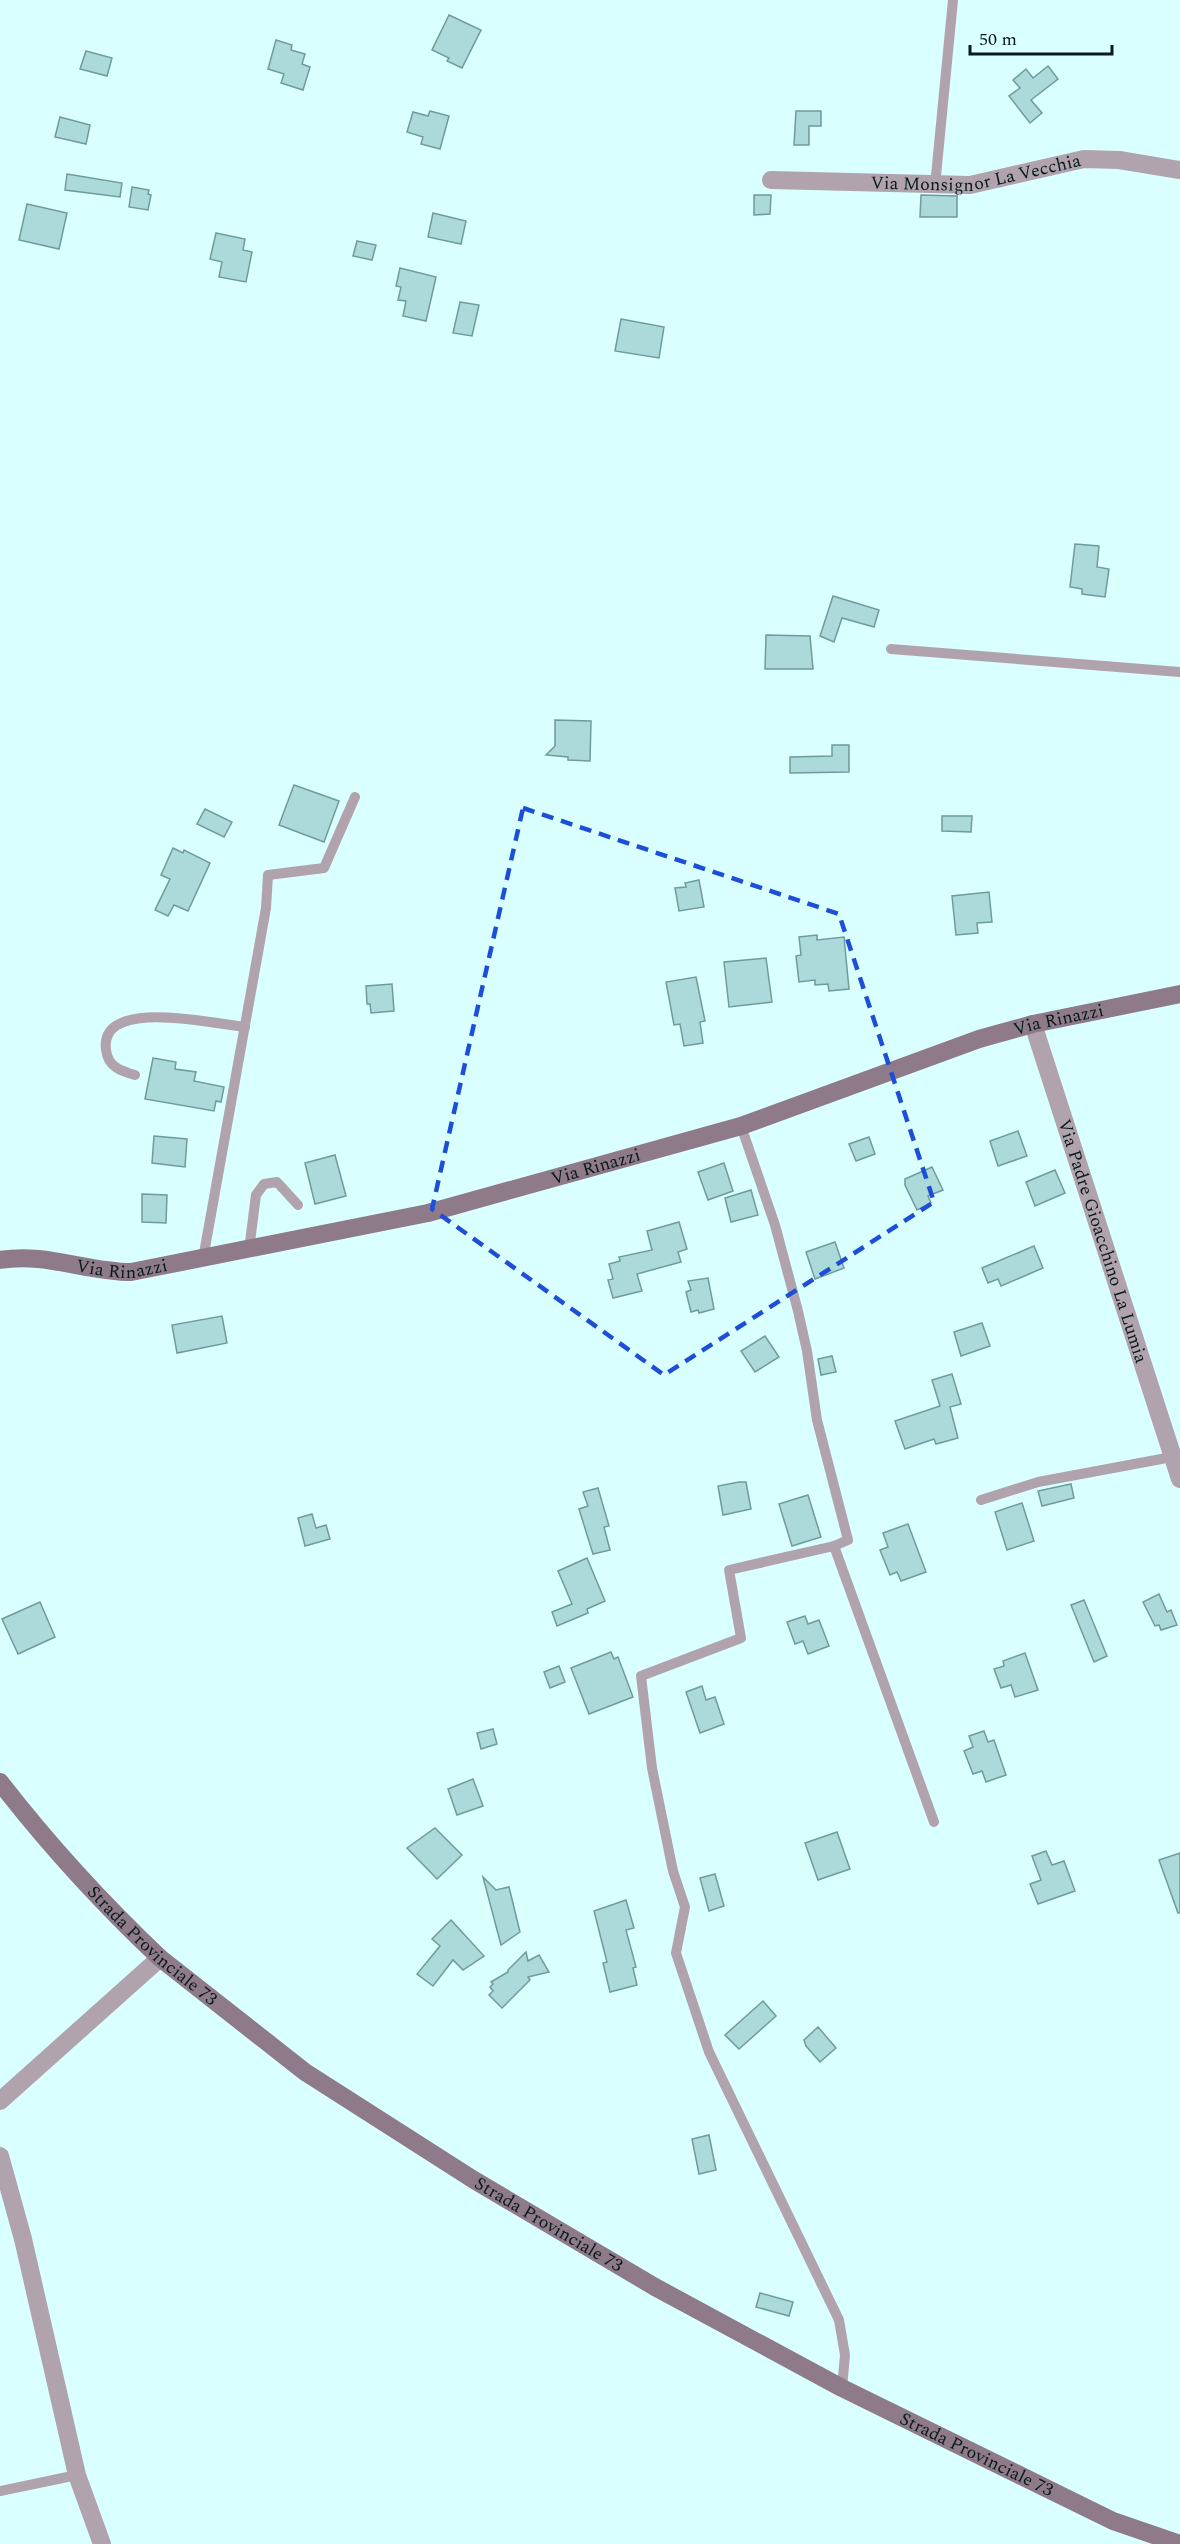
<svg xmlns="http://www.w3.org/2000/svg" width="1180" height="2544" font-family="Spectral,serif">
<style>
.building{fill:#acdada;stroke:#6f9b9b;stroke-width:1.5}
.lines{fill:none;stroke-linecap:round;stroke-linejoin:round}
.lane{stroke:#b0a3ad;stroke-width:10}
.street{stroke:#b0a3ad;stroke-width:18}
.secondary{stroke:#8e7a89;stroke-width:18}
.marked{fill:none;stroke:#1d4ed8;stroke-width:4.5;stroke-dasharray:12 8;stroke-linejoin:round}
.labels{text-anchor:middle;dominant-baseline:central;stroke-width:4.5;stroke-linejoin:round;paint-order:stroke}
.street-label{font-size:18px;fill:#081a1a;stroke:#daffff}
</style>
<rect width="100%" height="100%" fill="#daffff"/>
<g class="building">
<path d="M449 15 481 30 462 68 447 61 449 58 432 50Z"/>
<path d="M276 40 292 45 291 50 305 54 302 64 310 67 303 90 281 83 284 74 268 69Z"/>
<path d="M86 51 112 58 107 76 80 69Z"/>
<path d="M1048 66 1058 79 1031 100 1042 113 1030 123 1009 96 1020 88 1013 80 1026 69 1033 78Z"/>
<path d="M430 111 449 116 440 149 421 144 423 137 407 132 413 112 428 116Z"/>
<path d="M796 111H821V126H809V145H794Z"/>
<path d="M60 117 90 125 86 144 55 137Z"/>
<path d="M67 174 122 183 120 197 65 190Z"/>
<path d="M132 187 149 190 148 194 151 195 148 210 129 207Z"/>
<path d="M754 195H771L770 214 754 215Z"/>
<path d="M921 195 957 196V217H920Z"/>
<path d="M27 204 67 213 59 249 19 240Z"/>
<path d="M433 213 466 221 461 244 428 237Z"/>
<path d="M216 233 245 239 243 250 252 252 246 282 219 277 222 262 210 259Z"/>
<path d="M357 241 376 245 372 260 353 256Z"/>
<path d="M400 268 436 277 426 321 403 316 406 301 398 300 401 287 396 286Z"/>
<path d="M460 302 479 305 472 336 453 333Z"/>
<path d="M621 319 664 327 659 358 615 351Z"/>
<path d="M1075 544 1099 546 1097 567 1109 569 1105 597 1082 594V589L1070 587Z"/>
<path d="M833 596 879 610 874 627 842 618 834 642 820 636Z"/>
<path d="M766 635 810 636 813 669H765Z"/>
<path d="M555 720 591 721 590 761 568 760V757L546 755 555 746Z"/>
<path d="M832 745H849V772L790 773V757L832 756Z"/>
<path d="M294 785 339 801 324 842 279 825Z"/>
<path d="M205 809 232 822 224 837 197 824Z"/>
<path d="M942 816H972L971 832 942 831Z"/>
<path d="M173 848 183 853 184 850 210 863 188 911 174 905 168 916 155 910 170 879 161 875Z"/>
<path d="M699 880 704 907 679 911 675 888 686 887 685 883Z"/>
<path d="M989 892 992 922 977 923 978 933 956 935 952 896Z"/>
<path d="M817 935V940L844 937 849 989 829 991 828 984 815 985V980L799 982 796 956 801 955 799 937Z"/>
<path d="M766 958 772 1002 729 1007 724 962Z"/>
<path d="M696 977 705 1021 700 1022 703 1043 684 1046 680 1024 674 1025 666 982Z"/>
<path d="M392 984 394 1011 371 1013 370 1004H367L366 986Z"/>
<path d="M153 1058 176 1062 175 1069 196 1072 194 1081 224 1087 221 1102 216 1101 214 1111 145 1099Z"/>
<path d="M1018 1131 1027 1156 998 1166 990 1141Z"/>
<path d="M154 1136 187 1139 185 1167 152 1163Z"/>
<path d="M869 1137 875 1154 856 1161 849 1144Z"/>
<path d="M335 1155 346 1196 315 1204 305 1163Z"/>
<path d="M724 1163 733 1191 708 1200 698 1172Z"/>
<path d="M932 1167 943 1190 928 1196 931 1203 917 1210 905 1185V1179Z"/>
<path d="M1055 1170 1065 1193 1035 1206 1026 1182Z"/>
<path d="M751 1190 758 1215 731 1222 725 1198Z"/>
<path d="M142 1194 167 1195 166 1223 142 1222Z"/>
<path d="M679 1222 687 1249 678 1252 681 1262 637 1274 642 1291 613 1298 608 1280 613 1279 609 1264 620 1261 619 1257 652 1250 647 1231Z"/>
<path d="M835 1242 844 1268 815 1279 806 1252Z"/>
<path d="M1034 1246 1043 1268 1001 1286 998 1279 988 1283 982 1268Z"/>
<path d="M708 1278 714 1309 699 1313 698 1310 691 1312 686 1292 691 1290 688 1281Z"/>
<path d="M222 1316 227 1343 177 1353 172 1325Z"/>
<path d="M982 1323 990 1346 961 1356 954 1332Z"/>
<path d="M765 1336 779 1357 755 1372 741 1351Z"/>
<path d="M832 1356 836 1372 821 1375 818 1359Z"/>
<path d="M952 1374 961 1404 950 1407 958 1438 936 1444 934 1439 905 1449 895 1421 940 1406 932 1380Z"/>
<path d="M739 1482H746L751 1509 723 1515 718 1486Z"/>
<path d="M1071 1484 1074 1498 1042 1506 1038 1491Z"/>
<path d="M598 1488 609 1526 604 1527 610 1550 593 1554 579 1509 588 1506 583 1492Z"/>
<path d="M808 1495 821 1537 792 1546 779 1504Z"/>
<path d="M1022 1503 1034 1541 1007 1550 995 1512Z"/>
<path d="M312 1514 316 1528 326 1525 330 1539 305 1546 298 1518Z"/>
<path d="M908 1524 926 1572 901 1581 897 1572 890 1575 880 1550 888 1547 883 1533Z"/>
<path d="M587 1558 605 1601 587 1609 588 1613 557 1626 552 1612 572 1604 558 1571Z"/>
<path d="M1159 1594 1167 1612 1171 1610 1177 1625 1161 1630 1159 1625 1155 1626 1143 1602Z"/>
<path d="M1084 1600 1107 1656 1094 1662 1071 1605Z"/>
<path d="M40 1602 55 1637 18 1654 2 1619Z"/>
<path d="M805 1616 808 1624 819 1620 829 1646 808 1654 803 1641 795 1644 787 1622Z"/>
<path d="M611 1652 614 1659 618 1657 633 1697 589 1714 571 1668Z"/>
<path d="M1025 1653 1038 1690 1015 1697 1011 1685 1001 1688 994 1669 1004 1666 1003 1661Z"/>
<path d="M559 1666 565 1682 550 1688 544 1672Z"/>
<path d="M702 1686 706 1700 715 1697 724 1724 700 1733 686 1692Z"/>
<path d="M493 1729 497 1744 481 1749 477 1733Z"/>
<path d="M984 1731 988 1742 994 1740 1006 1775 986 1782 982 1771 973 1774 964 1751 973 1747 969 1736Z"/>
<path d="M473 1779 483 1806 457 1815 448 1789Z"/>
<path d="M435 1828 462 1855 437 1879 407 1848Z"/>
<path d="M837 1832 850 1869 818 1880 805 1843Z"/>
<path d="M1046 1851 1052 1865 1064 1861 1075 1891 1038 1904 1030 1884 1041 1880 1032 1856Z"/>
<path d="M1180 1853V1913H1178L1159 1860Z"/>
<path d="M715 1874 724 1906 709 1911 700 1878Z"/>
<path d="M483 1877 496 1890 509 1887 520 1932 501 1945Z"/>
<path d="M626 1900 634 1928 626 1930 636 1967 633 1968 637 1985 610 1992 603 1963 607 1962 594 1911Z"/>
<path d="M451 1920 484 1956 463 1970 453 1960 433 1986 417 1974 440 1946 432 1939Z"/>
<path d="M526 1952 528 1961 539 1955 549 1972 528 1977 530 1980 502 2008 489 1995 493 1991 490 1987 493 1984 491 1982 508 1972V1970Z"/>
<path d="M763 2001 776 2016 739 2049 725 2035Z"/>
<path d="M818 2027 836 2048 820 2062 806 2046 804 2040Z"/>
<path d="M709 2135 716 2170 699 2174 692 2139Z"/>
<path d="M760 2293 793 2302 789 2316 756 2307Z"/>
</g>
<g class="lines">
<g class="lane">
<path d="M935 186 953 0"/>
<path d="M891 649 1180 672"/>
<path d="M135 1075C121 1071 108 1067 106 1050 99 996 215 1024 245 1027"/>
<path d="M741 1126 775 1225 798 1311 807 1351 817 1420 848 1540 834 1546 729 1570 741 1638 641 1676 652 1768 673 1871 685 1907 676 1953 709 2052 839 2320 845 2355 842 2388"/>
<path d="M249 1250 256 1195 264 1184 277 1182 298 1205"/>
<path d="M203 1259 266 908 268 875 324 868 355 797"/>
<path d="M981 1500 1038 1482 1172 1457"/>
<path d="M834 1546 934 1822"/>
<path d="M0 2491 77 2475"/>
</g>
<g class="street">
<path id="s1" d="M771 180 970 185 1084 159 1119 160 1180 170"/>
<path id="s2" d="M1033 1024 1180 1479"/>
<path d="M0 2101 160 1958"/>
<path d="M0 2156 23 2239 77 2475 102 2544"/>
</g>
<g class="secondary">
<path id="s3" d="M0 1260C44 1252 87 1272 131 1272L428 1213 741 1126 979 1039 1033 1024 1180 994"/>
<path id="s4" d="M0 1782C48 1844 103 1904 160 1958L305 2072 474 2180 655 2287 842 2388 1113 2521 1180 2544"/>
</g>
</g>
<path class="marked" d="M523 808 839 914 934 1202 664 1375 432 1209Z"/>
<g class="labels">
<g class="street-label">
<text stroke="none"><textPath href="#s1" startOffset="206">Via Monsignor La Vecchia</textPath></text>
<text stroke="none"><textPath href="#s3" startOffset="1095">Via Rinazzi</textPath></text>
<text stroke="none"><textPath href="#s3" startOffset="609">Via Rinazzi</textPath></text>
<text stroke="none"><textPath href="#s2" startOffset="228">Via Padre Gioacchino La Lumia</textPath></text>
<text stroke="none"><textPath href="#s3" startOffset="123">Via Rinazzi</textPath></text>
<text stroke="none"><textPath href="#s4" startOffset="224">Strada Provinciale 73</textPath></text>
<text stroke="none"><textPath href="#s4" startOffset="710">Strada Provinciale 73</textPath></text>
<text stroke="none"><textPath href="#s4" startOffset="1196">Strada Provinciale 73</textPath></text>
</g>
</g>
<path d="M970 45v9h142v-9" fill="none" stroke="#081a1a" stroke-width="3"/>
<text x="979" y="45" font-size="18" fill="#081a1a" stroke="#daffff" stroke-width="4.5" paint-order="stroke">50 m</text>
</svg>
